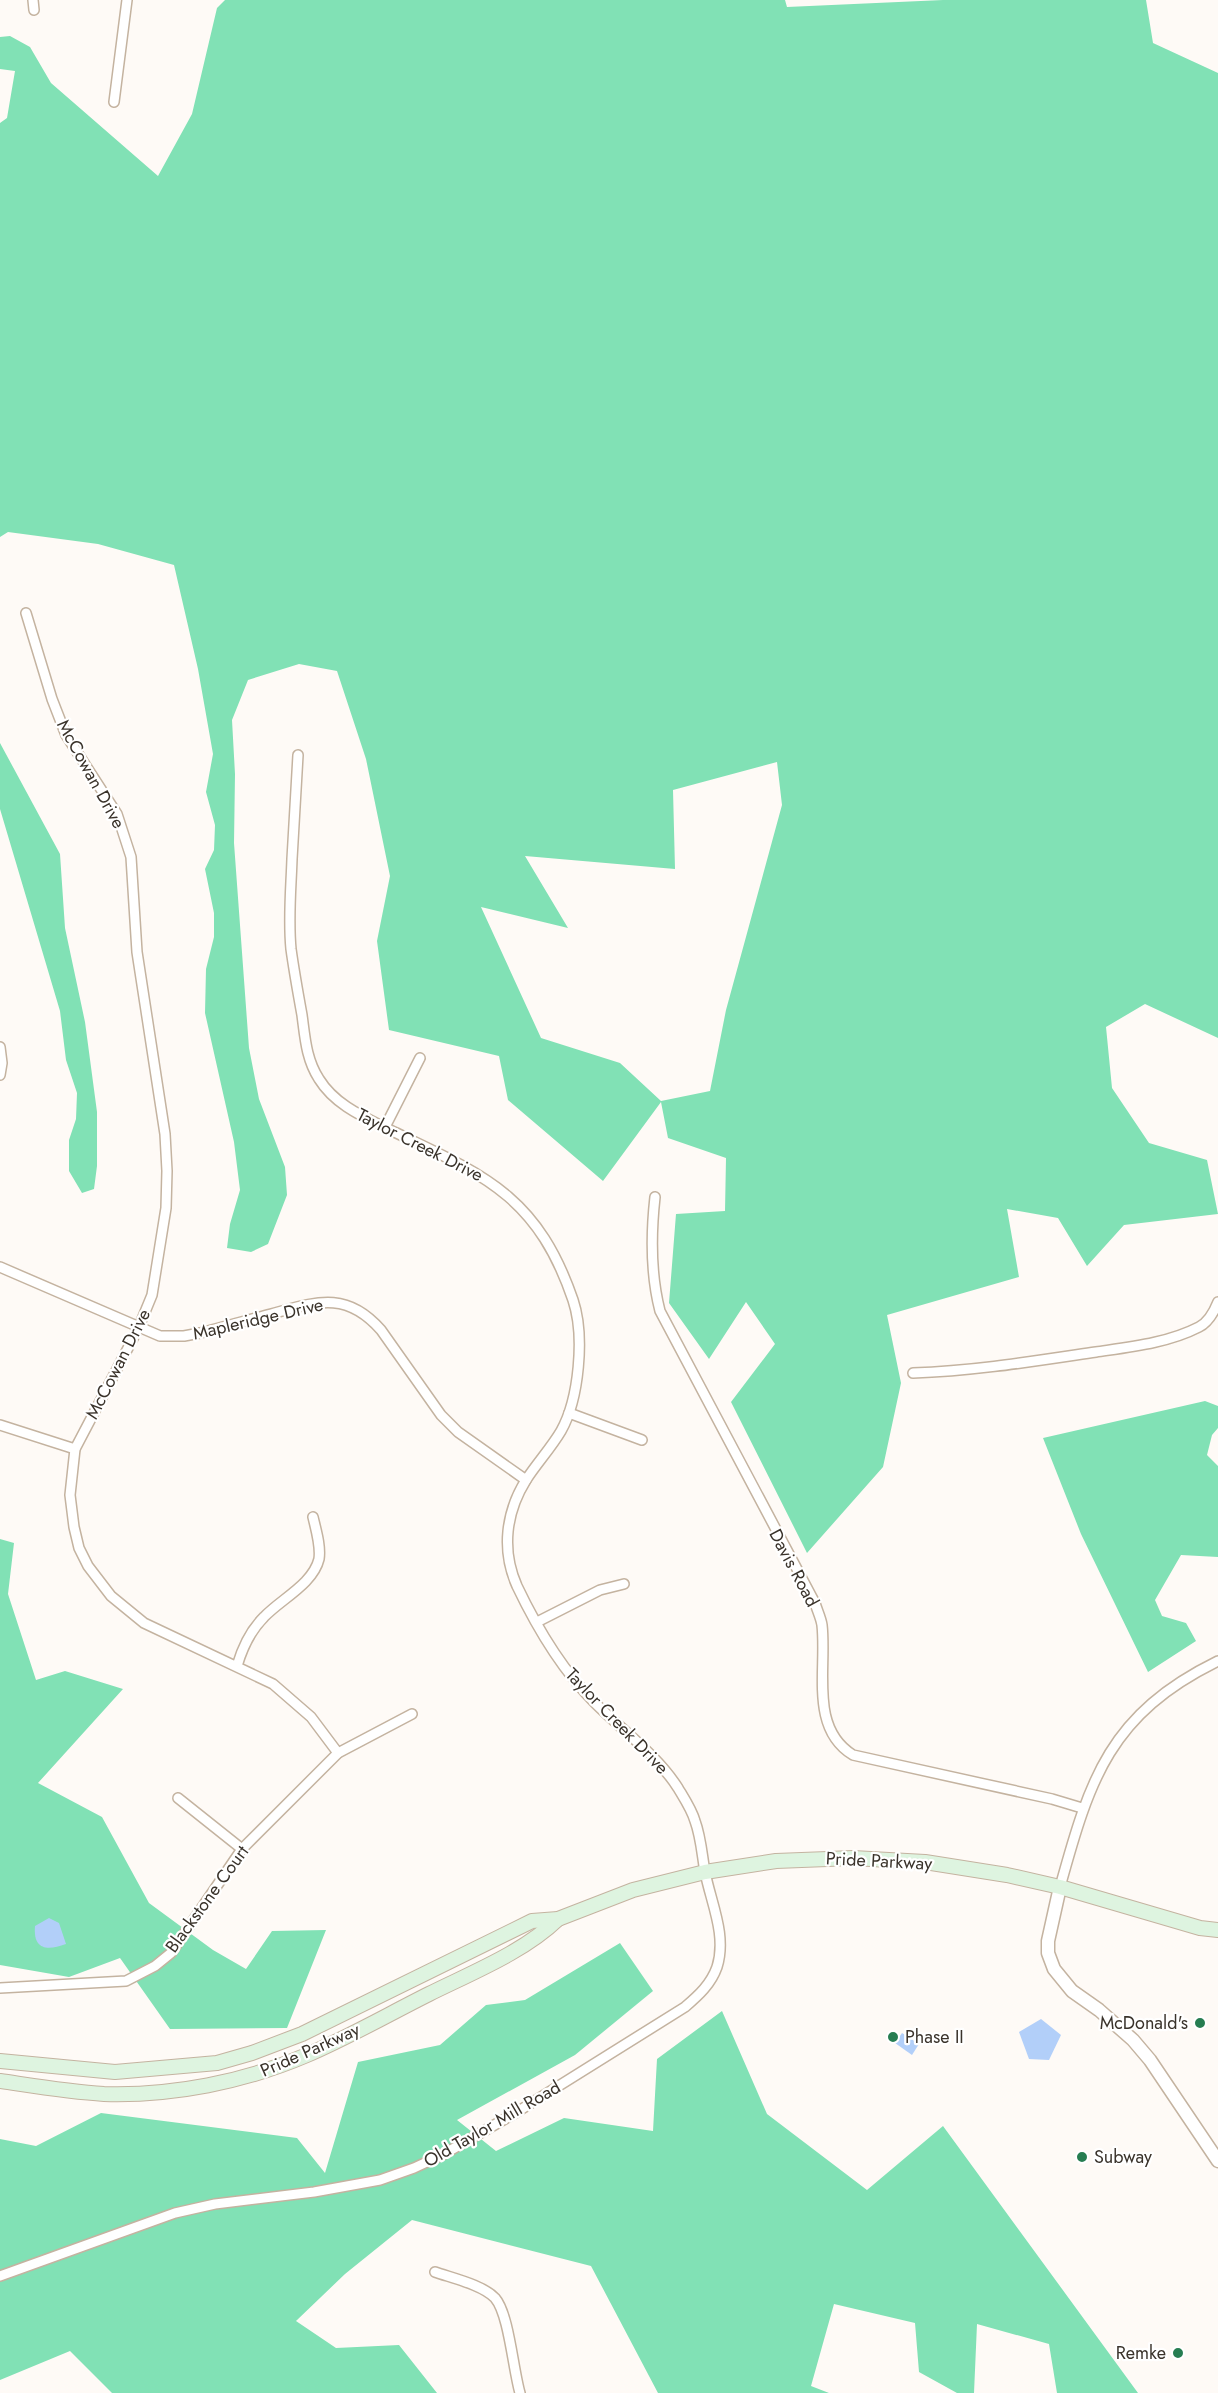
<svg xmlns="http://www.w3.org/2000/svg" width="1218" height="2393" font-family="Jost,sans-serif">
<style>
.forest{fill:#81e1b5;fill-rule:evenodd}
.water{fill:#b2cff9}
.lines{fill:none;stroke-linecap:round;stroke-linejoin:round}
.minor-casing{stroke:#c4b3a0;stroke-width:12}
.tertiary-casing{stroke:#c4b3a0;stroke-width:15}
.secondary-casing{stroke:#c4b3a0;stroke-width:16}
.minor{stroke:#fff;stroke-width:9}
.tertiary{stroke:#fff;stroke-width:12}
.secondary{stroke:#def4e0;stroke-width:14}
.poi-dot{fill:#267d51;stroke:#fff;stroke-width:2}
.labels{text-anchor:middle;dominant-baseline:central;stroke-width:4.5;stroke-linejoin:round;paint-order:stroke}
.street-label{font-size:18px;fill:#3a332b;stroke:#fff}
.poi-label{font-size:18px;fill:#3a332b;stroke:#fff;text-anchor:end}
</style>
<rect width="100%" height="100%" fill="#fefaf6"/>
<g class="forest">
<path d="M225 0H785L787 7 943 0H1146L1153 43 1218 73V1038L1145 1004 1106 1027 1112 1088 1149 1143 1207 1160 1218 1214 1124 1225 1087 1266 1058 1218 1007 1209 1019 1277 887 1315 901 1383 883 1467 807 1553 731 1402 775 1344 746 1302 709 1359 669 1303 676 1214 725 1211 726 1158 668 1138 661 1102 603 1181 508 1100 499 1056 389 1030 377 941 390 876 366 759 337 671 299 664 248 680 232 720 235 774 234 843 249 1048 259 1099 285 1167 287 1195 268 1244 251 1252 227 1248 230 1224 240 1190 234 1142 205 1013 206 969 214 937V913L205 869 214 850 215 825 206 792 213 754 198 669 174 565 98 544 8 532 0 537V123L7 118 15 71 0 69V37L10 36 30 47 51 83 158 176 192 114 217 8ZM777 762 782 805 726 1010 710 1091 661 1101 620 1063 541 1038 481 907 568 928 525 856 675 869 673 790Z"/>
<path d="M0 743 60 854 65 928 85 1022 97 1112V1166L94 1189 82 1193 69 1171V1140L76 1119 77 1093 66 1060 60 1011 0 809Z"/>
<path d="M1205 1401 1218 1406V1428L1212 1435 1207 1455 1218 1466V1557L1181 1555 1155 1600 1162 1616 1186 1623 1196 1641 1148 1672 1081 1534 1043 1438Z"/>
<path d="M0 1539 14 1543 8 1594 36 1680 65 1671 123 1689 38 1783 102 1817 149 1903 213 1950 246 1969 272 1931 326 1930 287 2028 170 2029 120 1958 69 1977 0 1965Z"/>
<path d="M620 1943 653 1991 575 2055 457 2120 496 2151 564 2118 653 2131 657 2059 722 2011 767 2114 867 2190 943 2126 1138 2393H1057L1049 2344 977 2324 974 2393H957L919 2372 915 2323 834 2304 811 2386 829 2393H658L591 2266 412 2220 345 2274 296 2321 336 2348 399 2345 437 2393H112L70 2351 0 2380V2139L36 2146 101 2113 297 2138 325 2173 358 2062 440 2045 486 2005 525 2000Z"/>
</g>
<g class="water">
<path d="M49 1918 59 1923 66 1944C47 1951 33 1950 35 1926Z"/>
<path d="M1041 2019 1061 2035 1049 2060 1029 2059 1019 2032Z"/>
<path d="M902 2033 919 2044 912 2055 895 2043Z"/>
</g>
<g class="lines">
<defs>
<g id="minor">
<path d="M33 0 34 10"/>
<path d="M114 102 127 0"/>
<path d="M26 613 52 699 66 735 117 814 131 857 137 952 165 1134 167 1171 166 1208 152 1295 138 1329 75 1449 70 1495 74 1527 79 1548 88 1566 111 1596 144 1623 273 1684 311 1717 338 1753"/>
<path d="M0 1047 2 1063 0 1075"/>
<path d="M385 1127 420 1058"/>
<path d="M655 1197C651 1233 651 1276 660 1311L815 1603C817 1610 821 1618 822 1625 827 1669 809 1728 853 1755L1052 1799 1082 1808"/>
<path d="M0 1267 160 1336H184L200 1333C224 1327 248 1320 271 1314 316 1302 346 1290 381 1330L441 1415 458 1432 526 1480"/>
<path d="M913 1373C974 1371 1035 1361 1096 1352 1130 1347 1168 1343 1199 1327 1209 1322 1214 1312 1218 1302"/>
<path d="M569 1413 642 1440"/>
<path d="M0 1425 75 1449"/>
<path d="M537 1622 600 1590 624 1584"/>
<path d="M237 1666C242 1649 251 1630 264 1617 281 1599 313 1584 319 1559 321 1546 316 1530 313 1517"/>
<path d="M178 1798 242 1849"/>
<path d="M1060 1887C1090 1778 1110 1714 1218 1661"/>
<path d="M0 1988 126 1981 155 1966 171 1953 242 1849 338 1753 412 1714"/>
<path d="M435 2272C452 2278 483 2285 495 2298 509 2314 513 2369 520 2393"/>
<path d="M0 2276 175 2213 215 2204 314 2192 380 2180 414 2168 444 2154 517 2112 685 2007C699 1995 711 1984 717 1967 727 1935 711 1903 705 1872 702 1855 701 1837 695 1821 692 1810 684 1798 678 1788 657 1755 622 1730 595 1703 562 1670 537 1628 517 1586 501 1550 506 1512 526 1480 537 1463 551 1448 561 1431 579 1399 585 1336 573 1300 537 1195 484 1175 390 1130 364 1117 335 1105 319 1079 306 1059 305 1037 302 1015 298 993 294 971 291 949 288 919 291 889 292 859 294 825 296 790 298 755"/>
</g>
<path id="tertiary" d="M1060 1887 1048 1941V1953L1054 1969 1072 1991 1099 2010 1133 2040 1150 2060 1218 2161"/>
<g id="secondary">
<path d="M0 2061 115 2072 217 2063 252 2053 302 2034 532 1921 558 1919 633 1890 705 1872 776 1861 853 1858 925 1862 1007 1875 1060 1887 1200 1928 1218 1930"/>
<path d="M0 2081C34 2086 69 2092 104 2094 173 2096 244 2082 307 2055 349 2037 389 2014 429 1994 471 1973 524 1952 558 1919"/>
</g>
</defs>
<use href="#minor" class="minor-casing"/>
<use href="#tertiary" class="tertiary-casing"/>
<use href="#secondary" class="secondary-casing"/>
<use href="#minor" class="minor"/>
<use href="#tertiary" class="tertiary"/>
<use href="#secondary" class="secondary"/>
</g>
<g class="poi-dot">
<circle cx="1200" cy="2023" r="6"/>
<circle cx="893" cy="2037" r="6"/>
<circle cx="1082" cy="2157" r="6"/>
<circle cx="1178" cy="2353" r="6"/>
</g>
<g class="labels">
<g class="street-label">
<text transform="translate(91 774) rotate(61)">McCowan Drive</text>
<text transform="translate(420 1145) rotate(27)">Taylor Creek Drive</text>
<text transform="translate(258 1319) rotate(-13)">Mapleridge Drive</text>
<text transform="translate(118 1364) rotate(-63)">McCowan Drive</text>
<text transform="translate(794 1568) rotate(62)">Davis Road</text>
<text transform="translate(617 1721) rotate(46)">Taylor Creek Drive</text>
<text transform="translate(879 1861) rotate(3)">Pride Parkway</text>
<text transform="translate(207 1899) rotate(-54)">Blackstone Court</text>
<text transform="translate(310 2050) rotate(-24)">Pride Parkway</text>
<text transform="translate(492 2124) rotate(-30)">Old Taylor Mill Road</text>
</g>
<g class="poi-label">
<text x="1188" y="2023">McDonald's</text>
<text x="905" y="2037" text-anchor="start">Phase II</text>
<text x="1094" y="2157" text-anchor="start">Subway</text>
<text x="1166" y="2353">Remke</text>
</g>
</g>
</svg>
